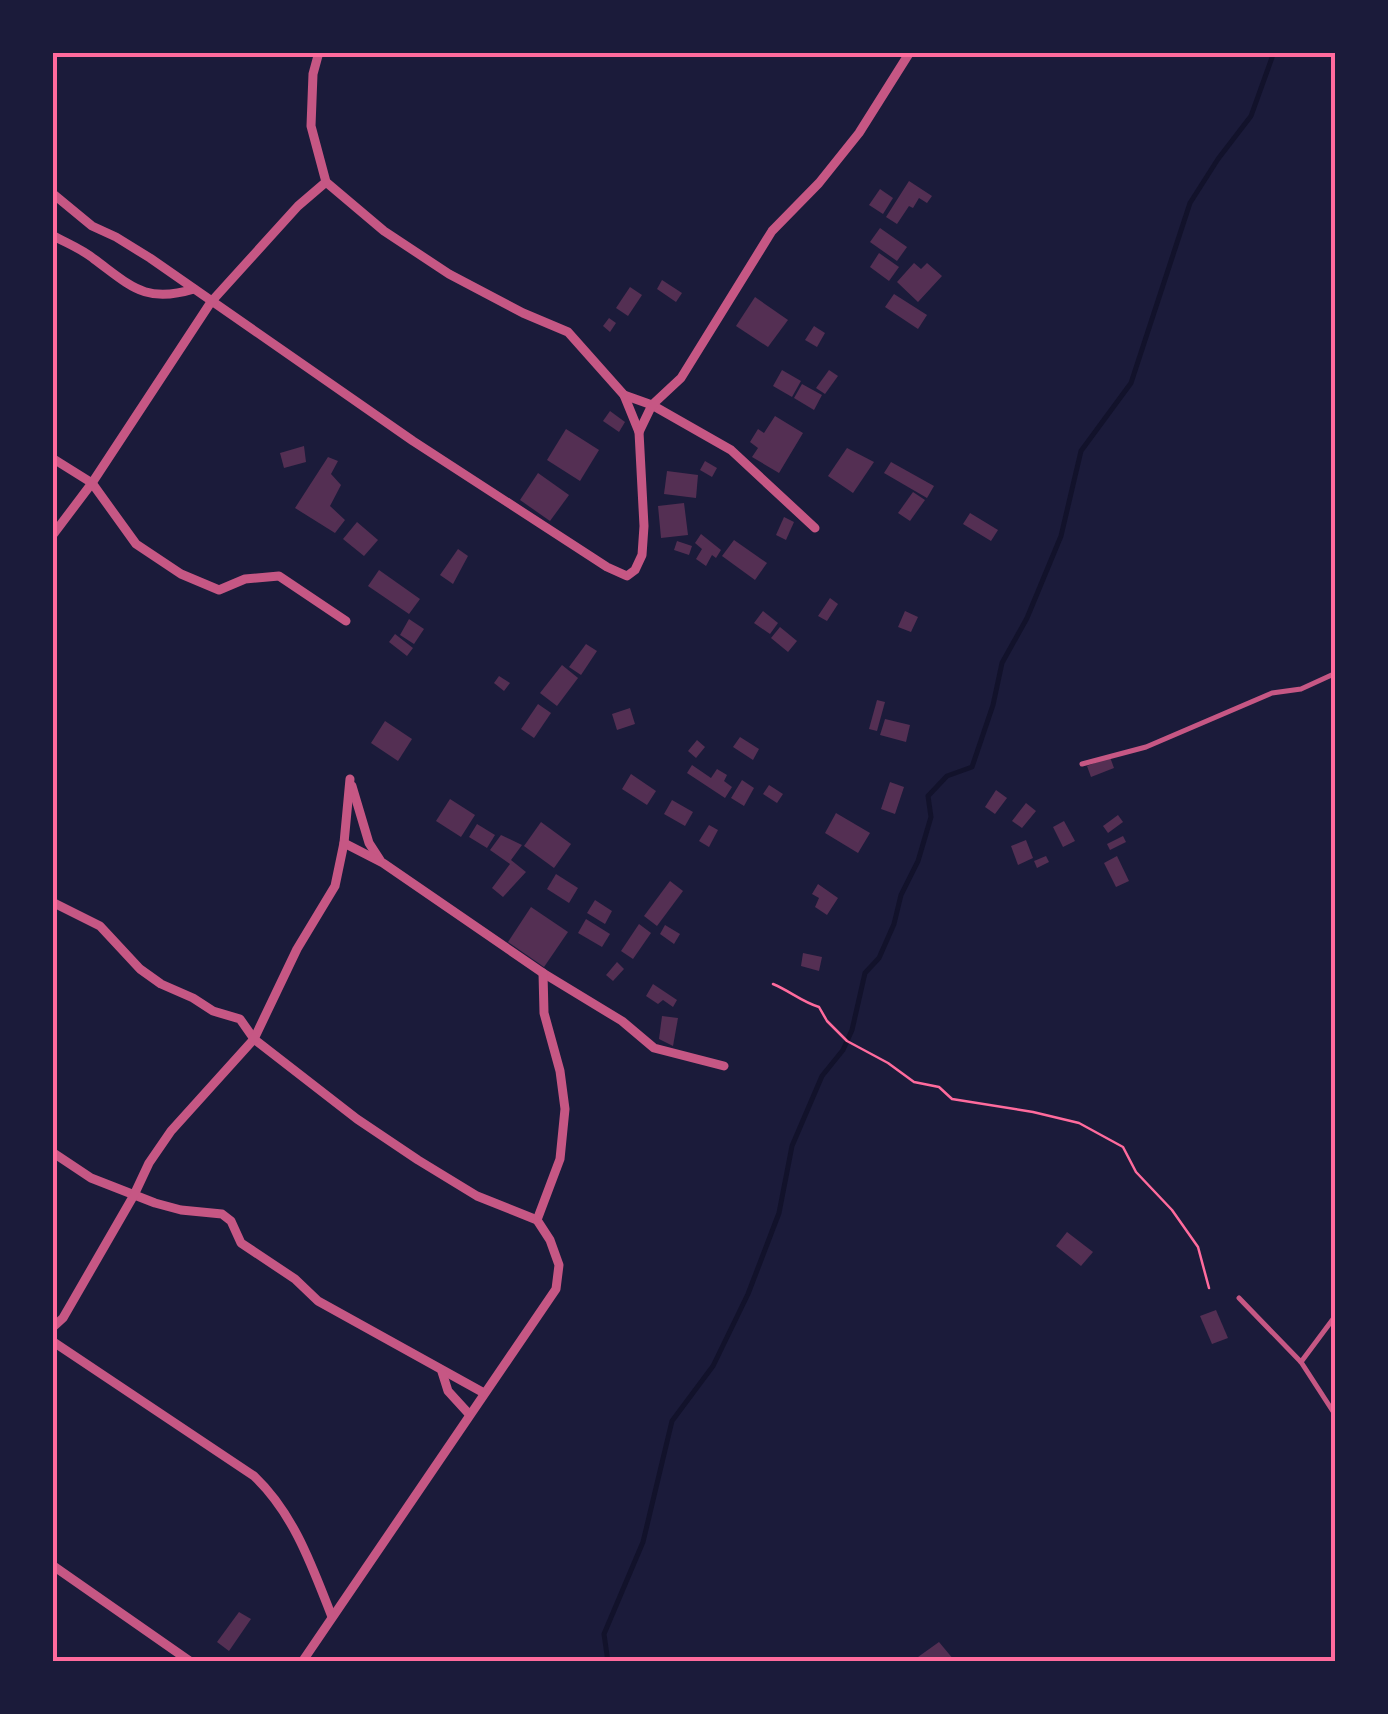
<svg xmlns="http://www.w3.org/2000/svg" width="1388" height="1714" font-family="'PT Sans Narrow',sans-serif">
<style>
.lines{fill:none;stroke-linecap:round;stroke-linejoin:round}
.stream{stroke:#12122b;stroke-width:5}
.building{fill:#542f53}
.path{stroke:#ff6b9d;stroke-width:2.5}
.service{stroke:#c65784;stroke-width:5}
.minor{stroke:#c65784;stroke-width:9}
.neatline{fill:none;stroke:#ff6b9d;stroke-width:4}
</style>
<rect width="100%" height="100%" fill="#1b1b3a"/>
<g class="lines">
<path class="stream" d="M608 1662 604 1634 643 1542 672 1421 713 1366 748 1294 779 1213 792 1146 822 1076 843 1050 852 1030 865 973 879 958 894 924 901 895 918 861 931 817 928 796 947 776 972 767 993 705 1002 663 1027 618 1061 536 1081 451 1131 383 1190 203 1218 159 1251 116 1274 52"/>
</g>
<g class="building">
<path d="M909 181 932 196 927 203 919 198 913 208 909 206 897 224 886 217Z"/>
<path d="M880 189 893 198 883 214 869 205Z"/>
<path d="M880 228 907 247 897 261 870 242Z"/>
<path d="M879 253 899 267 889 281 870 267Z"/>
<path d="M914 263 921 269 927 263 942 276 918 302 897 282Z"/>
<path d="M662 280 682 293 676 302 657 289Z"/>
<path d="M630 287 642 295 628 316 616 308Z"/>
<path d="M894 294 927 315 918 329 885 307Z"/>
<path d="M755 297 788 320 768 347 736 326Z"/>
<path d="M609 318 616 323 610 332 603 326Z"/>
<path d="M814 326 825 333 817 347 805 340Z"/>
<path d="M782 370 801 381 792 397 773 386Z"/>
<path d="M829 370 838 376 825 394 816 388Z"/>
<path d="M802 384 822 395 814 410 794 398Z"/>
<path d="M610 411 625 422 619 432 603 421Z"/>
<path d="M775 416 803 433 779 473 752 457 758 448 750 442 758 429 764 433Z"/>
<path d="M566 429 599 450 580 481 547 460Z"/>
<path d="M304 446 306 462 284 468 280 453Z"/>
<path d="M847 448 874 462 853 493 828 476Z"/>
<path d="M328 457 338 461 331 474 341 485 330 506 345 520 335 533 295 508Z"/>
<path d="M705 461 717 468 712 477 700 470Z"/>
<path d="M891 462 934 486 927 498 884 473Z"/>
<path d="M667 471 698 475 696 498 664 494Z"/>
<path d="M538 473 569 495 550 521 520 500Z"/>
<path d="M913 492 925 500 910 521 898 513Z"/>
<path d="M684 503 688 535 661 538 658 506Z"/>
<path d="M970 513 998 530 991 541 963 524Z"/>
<path d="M784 517 794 522 786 540 776 535Z"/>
<path d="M357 522 378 540 364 556 343 539Z"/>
<path d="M701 534 721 550 716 558 712 555 706 566 696 559 702 549 695 543Z"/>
<path d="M734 540 767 563 755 580 722 556Z"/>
<path d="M677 541 692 546 689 555 674 550Z"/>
<path d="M458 549 468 556 453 584 440 575Z"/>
<path d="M379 570 420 599 409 614 368 586Z"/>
<path d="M830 598 838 604 827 621 818 616Z"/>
<path d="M763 611 778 623 770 634 754 623Z"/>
<path d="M905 611 918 617 911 632 898 627Z"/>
<path d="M409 619 424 629 414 644 400 635Z"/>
<path d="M780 627 797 641 788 652 771 638Z"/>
<path d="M395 634 413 648 407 656 389 642Z"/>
<path d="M586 644 597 651 581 675 569 667Z"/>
<path d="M562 665 578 678 557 706 540 693Z"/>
<path d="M499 676 510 683 504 691 494 683Z"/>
<path d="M877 700 885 702 877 731 869 729Z"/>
<path d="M538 704 551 713 534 738 521 729Z"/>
<path d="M630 708 635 724 617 730 612 714Z"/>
<path d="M885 719 910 725 906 742 880 735Z"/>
<path d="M385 721 412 739 398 761 371 743Z"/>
<path d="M740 737 759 749 753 760 733 747Z"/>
<path d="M697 740 705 747 696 758 688 751Z"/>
<path d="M1110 757 1114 768 1091 777 1087 766Z"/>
<path d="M692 765 711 778 717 769 727 775 724 781 732 787 725 798 687 773Z"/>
<path d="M631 774 656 791 647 805 622 789Z"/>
<path d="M742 780 754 788 744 806 731 798Z"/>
<path d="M890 782 904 787 895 814 881 809Z"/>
<path d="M769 785 783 794 777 803 763 794Z"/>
<path d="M996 790 1007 798 995 814 985 807Z"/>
<path d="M450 799 475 815 461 837 436 821Z"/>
<path d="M672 800 693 812 685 826 664 814Z"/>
<path d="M1026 803 1036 811 1022 828 1012 821Z"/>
<path d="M836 813 870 833 858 853 825 833Z"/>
<path d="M1118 815 1123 822 1108 833 1103 826Z"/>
<path d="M1064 821 1075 841 1063 847 1053 827Z"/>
<path d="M541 822 571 844 554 868 524 846Z"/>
<path d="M477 824 495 835 487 848 469 837Z"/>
<path d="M709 825 718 830 709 847 699 841Z"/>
<path d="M501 835 522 845 511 860 526 872 503 897 492 888 510 864 490 850Z"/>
<path d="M1123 836 1126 842 1110 850 1107 844Z"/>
<path d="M1026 840 1033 858 1018 865 1011 846Z"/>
<path d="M1046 856 1049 862 1037 868 1034 861Z"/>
<path d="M1117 856 1129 881 1116 887 1104 863Z"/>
<path d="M556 874 578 888 569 903 547 889Z"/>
<path d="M670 881 683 891 657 926 644 916Z"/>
<path d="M818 884 838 898 827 915 815 907 819 898 812 894Z"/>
<path d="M595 900 612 911 605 924 587 913Z"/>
<path d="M531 907 568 932 544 967 508 942Z"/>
<path d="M586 919 610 934 602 947 578 933Z"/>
<path d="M639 924 651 933 633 959 621 951Z"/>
<path d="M665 925 680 934 674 944 660 934Z"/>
<path d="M803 953 822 957 819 971 801 966Z"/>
<path d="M617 962 624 969 613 981 606 975Z"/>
<path d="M653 984 677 1000 673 1007 663 1000 658 1004 646 996Z"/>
<path d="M662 1016 678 1018 673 1046 659 1039Z"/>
<path d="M1067 1232 1093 1252 1081 1266 1056 1246Z"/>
<path d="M1216 1310 1228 1338 1212 1344 1200 1316Z"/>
<path d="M239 1612 251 1619 229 1651 217 1642Z"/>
<path d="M939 1642 954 1660 952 1662H911Z"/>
</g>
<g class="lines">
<path class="path" d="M773 984C790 991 802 1002 819 1007L827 1021 847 1041 888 1063 914 1082 939 1087 952 1099 1033 1112 1079 1123 1123 1147 1136 1172 1172 1210 1198 1247 1209 1288"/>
<g class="service">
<path d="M1082 764 1146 747 1272 693 1301 689 1336 673"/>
<path d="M1239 1298 1301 1362 1336 1416"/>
<path d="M1301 1362 1336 1315"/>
</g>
<g class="minor">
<path d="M52 193 92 226 116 237 150 258 413 441 607 567 627 576 635 570 642 555 644 526 639 432 624 395 568 332 523 313 449 274 384 231 326 182 311 126 313 74 319 52"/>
<path d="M52 235C66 243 82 249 94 259 131 286 145 304 194 289"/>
<path d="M624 395 652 405 731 450 815 528"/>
<path d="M639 432 652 405 681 378 772 231 819 183 859 133 910 52"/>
<path d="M52 458 92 483 136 544 181 574 219 590 245 579 279 576 346 621"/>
<path d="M52 536 92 483 211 302 298 206 326 182"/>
<path d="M352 786 369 843 380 860"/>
<path d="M344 843 383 863 543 973 622 1021 654 1048 724 1066"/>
<path d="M52 902 100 926 140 969 161 984 193 998 213 1011 240 1019 254 1039 357 1119 418 1160 477 1196 537 1220 550 1240 559 1265 556 1289 302 1662"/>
<path d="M52 1152 91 1178 155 1203 181 1210 222 1214 231 1221 241 1243 295 1279 318 1301 484 1393"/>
<path d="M537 1220 560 1159 565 1109 560 1071 544 1013 543 973"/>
<path d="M52 1328 63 1318 134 1195 149 1163 171 1131 254 1039 297 949 335 886 344 843 350 779"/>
<path d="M52 1341 254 1476C294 1514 312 1566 332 1617"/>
<path d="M442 1372 448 1391 469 1414"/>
<path d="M52 1565 191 1662"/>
</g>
</g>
<rect width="1388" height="1714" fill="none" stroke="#1b1b3a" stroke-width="110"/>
<rect x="55" y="55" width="1278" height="1604" class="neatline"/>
</svg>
